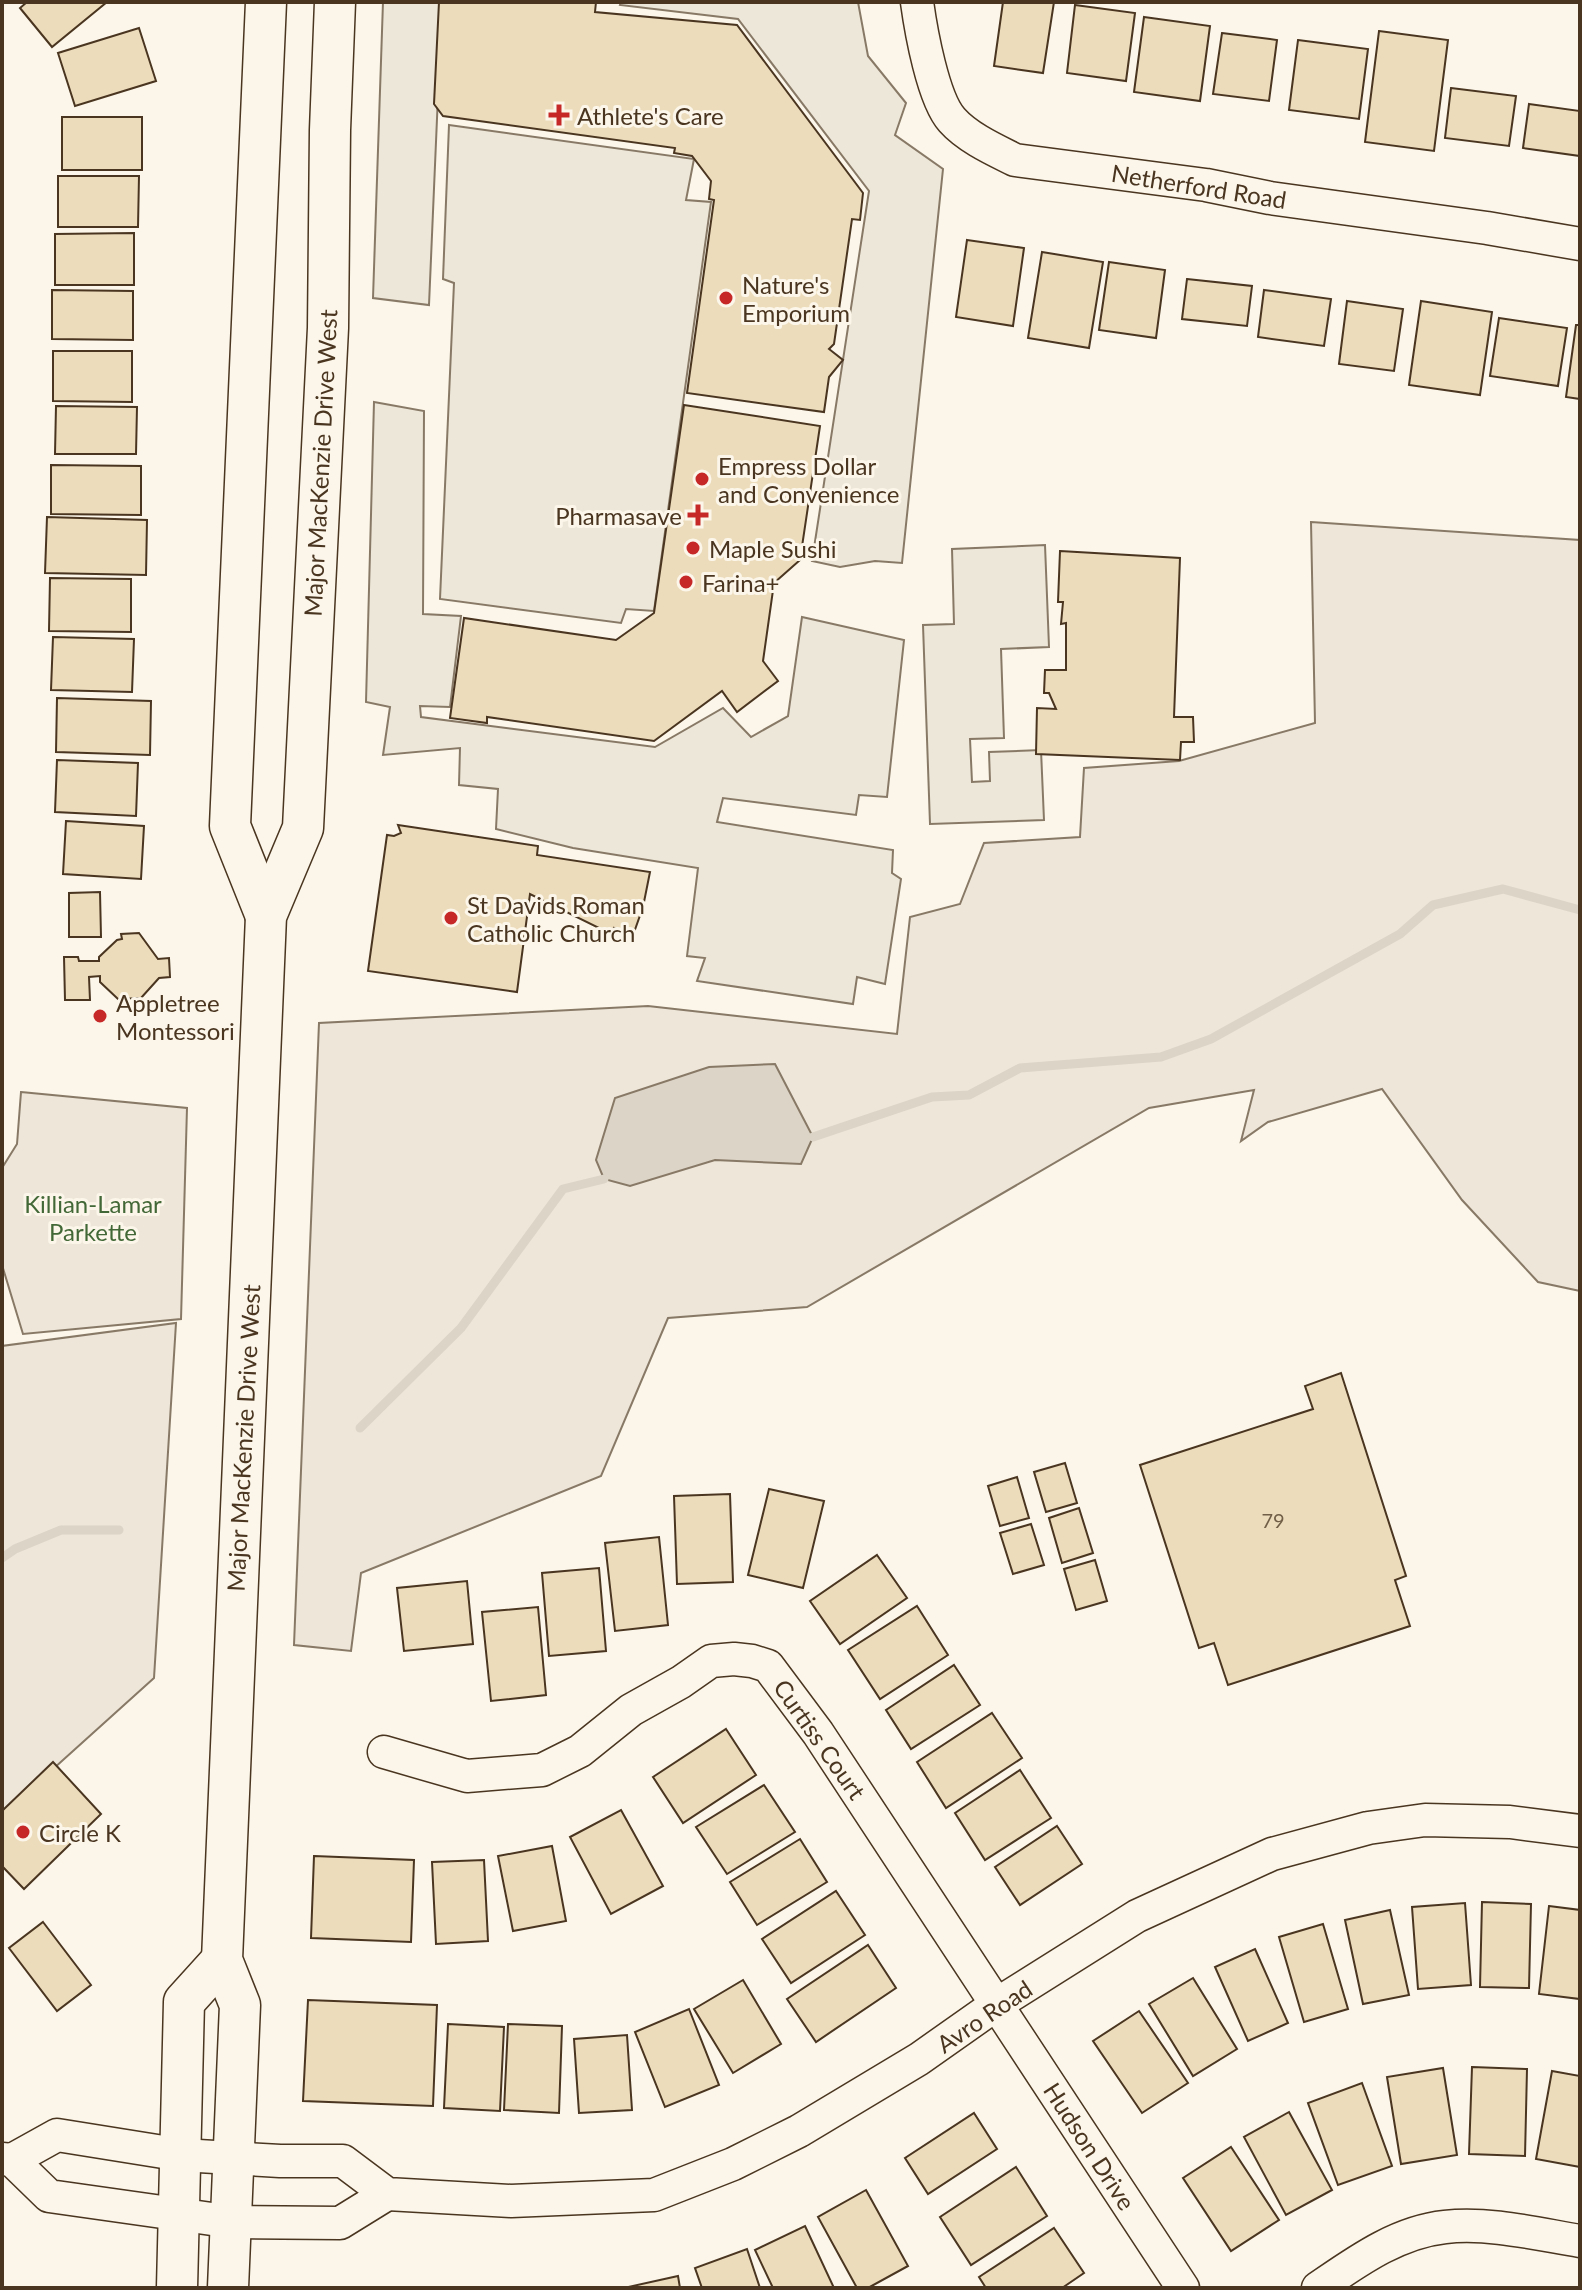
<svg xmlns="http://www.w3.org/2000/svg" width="1582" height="2290" font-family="Lato,sans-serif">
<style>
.green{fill:#ede6d9;stroke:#887966;stroke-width:2}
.parking{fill:#ede7d9;stroke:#887966;stroke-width:2}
.water{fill:#dcd4c6;stroke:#887966;stroke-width:2}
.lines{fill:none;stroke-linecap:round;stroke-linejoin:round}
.stream{stroke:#dcd4c6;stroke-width:9}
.building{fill:#ecdcbc;stroke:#4a3520;stroke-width:2}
.minor-casing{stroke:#4a3520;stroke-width:35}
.major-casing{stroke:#4a3520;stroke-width:43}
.minor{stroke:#fbf6e9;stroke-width:32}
.major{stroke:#fbf6e9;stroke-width:40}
.poi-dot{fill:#c62828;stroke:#fbf6e9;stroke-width:3}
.labels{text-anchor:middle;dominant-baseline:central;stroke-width:6;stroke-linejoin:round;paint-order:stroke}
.number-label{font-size:20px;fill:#725f47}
.poi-label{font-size:24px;fill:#4a3520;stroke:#fbf6e9;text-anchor:start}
.street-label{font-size:24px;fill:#4a3520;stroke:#fbf6e9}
.park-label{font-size:24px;fill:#436837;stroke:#fbf6e9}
</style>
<rect width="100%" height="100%" fill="#fbf6e9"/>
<g class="green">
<path d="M1311 522 1580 540V1291L1538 1282 1462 1200 1382 1089 1268 1122 1241 1141 1254 1090 1149 1108 807 1307 668 1318 601 1476 361 1573 351 1651 294 1645 319 1023 648 1006 897 1034 910 917 960 904 984 843 1080 837 1084 768 1179 761 1315 723Z"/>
<path d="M21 1092 187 1108 181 1319 23 1334 2 1265V1168L17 1144Z"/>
<path d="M176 1323 154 1678 2 1815V1346Z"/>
</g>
<g class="parking">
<path d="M383 2H442L429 305 373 298Z"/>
<path d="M621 2H858L868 56 906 103 895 135 943 169 902 563 875 561 840 567 812 561 869 191 738 19 620 5Z"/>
<path d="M449 125 694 159 686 200 711 202 654 611 626 609 621 623 440 599 454 283 443 279Z"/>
<path d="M374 402 424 411 423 614 461 616 450 707 420 706 421 717 655 747 723 708 751 737 788 716 802 617 904 640 887 797 859 795 856 815 723 798 717 822 893 850 892 873 901 879 885 984 857 977 853 1004 697 981 705 958 687 956 698 868 573 848 496 829 498 789 459 785 460 748 383 755 390 707 366 702Z"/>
<path d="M1045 545 1049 647 1001 649 1004 738 970 739 972 782 990 781 989 752 1041 750 1044 820 930 824 923 625 954 624 952 549Z"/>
</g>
<path class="water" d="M775 1064 813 1137 801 1164 715 1160 630 1186 604 1179 596 1160 615 1098 709 1067Z"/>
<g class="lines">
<g class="stream">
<path d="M813 1137 932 1097 969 1095 1020 1068 1161 1057 1211 1039 1400 934 1433 905 1503 889 1580 910"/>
<path d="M360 1428 461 1328 563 1189 604 1179"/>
<path d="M2 1558 15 1549 61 1530H119"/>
</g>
</g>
<g class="building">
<path d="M27 2H107L52 47 20 8Z"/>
<path d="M439 2H596L595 12 737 25 863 193 860 220 852 219 834 344 829 349 843 360 829 377 824 412 687 393 714 200 709 199 711 181 692 156 674 153 675 148 443 116 434 104Z"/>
<path d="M1003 2H1054L1043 73 994 66Z"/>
<path d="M1075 5 1135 13 1126 81 1067 73Z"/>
<path d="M1144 17 1210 26 1200 101 1134 92Z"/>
<path d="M139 28 156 81 75 106 58 53Z"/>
<path d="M1379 31 1448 40 1434 151 1365 142Z"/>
<path d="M1222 33 1277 40 1269 101 1213 94Z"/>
<path d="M1298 40 1368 49 1359 119 1289 110Z"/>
<path d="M1451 88 1516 96 1509 146 1445 138Z"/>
<path d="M1529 104 1580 111V156L1523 148Z"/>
<rect x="62" y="117" width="80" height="53"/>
<path d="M58 176H139L138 227H58Z"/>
<path d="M134 233V285H55V234Z"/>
<path d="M967 240 1024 248 1013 326 956 317Z"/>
<path d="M1042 252 1103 262 1089 348 1028 338Z"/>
<path d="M1109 262 1165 270 1156 338 1099 330Z"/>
<path d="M1187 279 1252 286 1247 326 1182 319Z"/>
<path d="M52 290 133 291V340L52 339Z"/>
<path d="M1264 290 1331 299 1324 346 1258 337Z"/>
<path d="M1347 301 1403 309 1394 371 1339 364Z"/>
<path d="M1421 301 1492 312 1480 395 1409 385Z"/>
<path d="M1499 318 1567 328 1558 386 1490 376Z"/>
<path d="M1576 325H1580V399L1566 397Z"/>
<path d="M53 351H132V402L53 401Z"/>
<path d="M684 405 820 426 800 560 774 583 763 661 778 681 737 712 722 691 654 741 487 717V723L450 718 464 618 616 640 654 613Z"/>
<path d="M56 406 137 407 136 454H55Z"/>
<path d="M51 465 141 466V515L51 514Z"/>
<path d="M47 517 147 520 146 575 45 573Z"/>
<path d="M1060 551 1180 558 1174 717H1193L1194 742H1181L1180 760 1036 754 1037 708 1056 709 1049 693H1044L1045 670H1066V623L1061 624 1063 602H1058Z"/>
<path d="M50 578 131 579V632L49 631Z"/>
<path d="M53 637 134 639 132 692 51 690Z"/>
<path d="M57 698 151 701 150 755 56 752Z"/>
<path d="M57 760 138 763 136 816 55 812Z"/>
<path d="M66 821 144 826 141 879 63 874Z"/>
<path d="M398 825 538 846 537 855 650 872 643 907 632 938 614 928 611 934 530 894 517 992 368 971 387 835 394 836 401 833Z"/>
<path d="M100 892 101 937H69V893Z"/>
<path d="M139 933 158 959 169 958 170 977 159 978 141 998 118 999 100 982V976L89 977 90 1000H65L64 957H78L79 961H99V957L117 940 122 939 121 934Z"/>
<path d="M1341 1373 1406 1576 1395 1580 1410 1626 1228 1685 1214 1643 1199 1648 1140 1465 1313 1409 1305 1386Z"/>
<path d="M1065 1463 1077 1503 1046 1512 1034 1472Z"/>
<path d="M1017 1477 1029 1518 1000 1526 988 1486Z"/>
<path d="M769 1489 824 1501 803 1588 748 1575Z"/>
<path d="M730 1494 733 1582 677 1584 674 1496Z"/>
<path d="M1079 1508 1093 1553 1062 1563 1049 1518Z"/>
<path d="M1031 1524 1044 1565 1013 1574 1000 1533Z"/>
<path d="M659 1537 668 1625 615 1631 605 1543Z"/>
<path d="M877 1555 907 1598 840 1644 810 1601Z"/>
<path d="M1095 1560 1107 1601 1076 1610 1064 1569Z"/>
<path d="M599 1568 606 1651 549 1656 542 1573Z"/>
<path d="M467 1581 473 1644 404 1651 397 1588Z"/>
<path d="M917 1606 948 1655 880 1699 848 1650Z"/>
<path d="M538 1607 546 1695 491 1701 482 1612Z"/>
<path d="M954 1665 980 1705 911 1749 886 1710Z"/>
<path d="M992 1713 1022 1758 946 1808 917 1762Z"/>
<path d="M726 1729 756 1775 683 1823 653 1777Z"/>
<path d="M53 1762 101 1814 24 1889 2 1866V1811Z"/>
<path d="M1020 1770 1051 1818 985 1860 955 1813Z"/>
<path d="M764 1785 795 1832 727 1874 696 1827Z"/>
<path d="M621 1810 663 1886 611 1914 570 1837Z"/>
<path d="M1057 1826 1082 1864 1020 1905 995 1867Z"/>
<path d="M800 1839 827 1882 757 1925 730 1882Z"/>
<path d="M552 1846 566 1921 513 1931 498 1856Z"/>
<path d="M314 1856 414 1860 411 1942 311 1938Z"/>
<path d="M484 1860 488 1941 436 1944 432 1862Z"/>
<path d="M836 1891 865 1935 791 1983 762 1939Z"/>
<path d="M1482 1902 1531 1904 1529 1988 1480 1987Z"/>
<path d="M1465 1903 1471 1985 1418 1989 1412 1907Z"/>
<path d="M1549 1906 1580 1910V1999L1539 1994Z"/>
<path d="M1390 1910 1409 1995 1363 2004 1345 1920Z"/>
<path d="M43 1922 91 1985 57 2011 9 1948Z"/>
<path d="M1323 1924 1348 2009 1304 2022 1279 1937Z"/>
<path d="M868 1945 896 1988 816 2042 787 1999Z"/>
<path d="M1255 1949 1288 2023 1248 2041 1215 1967Z"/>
<path d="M1193 1978 1237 2049 1193 2076 1149 2004Z"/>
<path d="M743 1980 781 2044 733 2073 694 2009Z"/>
<path d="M308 2000 437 2005 433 2106 303 2101Z"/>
<path d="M689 2009 719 2085 665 2107 635 2032Z"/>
<path d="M1139 2011 1188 2083 1142 2113 1093 2041Z"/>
<path d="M448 2024 504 2027 500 2111 444 2108Z"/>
<path d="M508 2024 562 2026 559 2113 504 2110Z"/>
<path d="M627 2035 632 2110 579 2113 574 2039Z"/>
<path d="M1472 2067 1527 2069 1525 2156 1469 2154Z"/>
<path d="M1443 2068 1457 2155 1401 2164 1387 2077Z"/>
<path d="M1552 2071 1580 2076V2167L1536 2159Z"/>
<path d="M1362 2083 1392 2166 1338 2185 1308 2103Z"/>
<path d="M1289 2112 1332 2190 1286 2215 1244 2137Z"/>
<path d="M974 2113 997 2149 928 2194 905 2158Z"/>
<path d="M1231 2147 1279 2220 1231 2251 1183 2178Z"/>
<path d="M1016 2167 1047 2216 971 2265 940 2217Z"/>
<path d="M866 2190 908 2266 868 2288H857L818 2217Z"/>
<path d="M805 2226 834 2288H773L755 2250Z"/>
<path d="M1054 2228 1084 2273 1062 2288H986L979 2277Z"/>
<path d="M747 2249 760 2288H702L695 2268Z"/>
<path d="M678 2276 680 2288H629L628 2287Z"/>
</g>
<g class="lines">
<defs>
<g id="minor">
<path d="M917 2C921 31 933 99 952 120 968 138 995 150 1015 160L1206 185 1270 198 1487 228 1580 244"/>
<path d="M384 1752 467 1776 542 1770 580 1751 631 1710 681 1682 711 1661 734 1659 752 1661 768 1666 818 1733 1183 2288"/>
<path d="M2 2159 12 2160 49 2196 233 2222 340 2223 387 2194"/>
<path d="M12 2160 57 2135 182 2155 280 2161H343L387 2194 511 2201 654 2195 733 2164 799 2131 919 2059 997 2004 1137 1916 1272 1854 1368 1828 1425 1820 1510 1822 1580 1831"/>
<path d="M1318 2288C1356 2262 1397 2232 1445 2227 1489 2222 1537 2234 1580 2241"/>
</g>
<g id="major">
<path d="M266 2 230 826 266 916"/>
<path d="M177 2288 184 2002 222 1960"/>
<path d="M228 2288 240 2005 222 1960 266 916 303 828 328 328 330 130 335 2"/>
</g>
</defs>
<use href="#minor" class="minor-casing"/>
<use href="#major" class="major-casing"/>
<use href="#minor" class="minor"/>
<use href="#major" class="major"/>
</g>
<g class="poi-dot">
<path d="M555 103h8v8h8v8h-8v8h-8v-8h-8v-8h8z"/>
<circle cx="726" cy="298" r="8"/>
<circle cx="702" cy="479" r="8"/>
<path d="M694 503h8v8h8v8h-8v8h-8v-8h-8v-8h8z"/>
<circle cx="693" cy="548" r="8"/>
<circle cx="686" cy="582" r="8"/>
<circle cx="451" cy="918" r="8"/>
<circle cx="100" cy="1016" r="8"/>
<circle cx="23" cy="1832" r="8"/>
</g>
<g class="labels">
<g class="number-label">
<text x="1273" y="1520">79</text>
</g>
<g class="poi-label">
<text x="577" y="115">Athlete's Care</text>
<text x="742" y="284">Nature's<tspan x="742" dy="28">Emporium</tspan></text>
<text x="718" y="465">Empress Dollar<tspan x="718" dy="28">and Convenience</tspan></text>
<text x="682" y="515" text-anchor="end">Pharmasave</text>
<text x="709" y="548">Maple Sushi</text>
<text x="702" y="582">Farina+</text>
<text x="467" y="904">St Davids Roman<tspan x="467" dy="28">Catholic Church</tspan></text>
<text x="116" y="1002">Appletree<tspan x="116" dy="28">Montessori</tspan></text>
<text x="39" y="1832">Circle K</text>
</g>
<g class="street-label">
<text transform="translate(1199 186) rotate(9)">Netherford Road</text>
<text transform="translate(320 463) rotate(-87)">Major MacKenzie Drive West</text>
<text transform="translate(243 1438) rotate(-87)">Major MacKenzie Drive West</text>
<text transform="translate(820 1739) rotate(55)">Curtiss Court</text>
<text transform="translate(984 2016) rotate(-34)">Avro Road</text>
<text transform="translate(1090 2146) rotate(57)">Hudson Drive</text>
</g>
<g class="park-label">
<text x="93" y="1203">Killian-Lamar<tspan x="93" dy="28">Parkette</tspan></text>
</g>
</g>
<rect width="1582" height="2290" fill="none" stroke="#4a3520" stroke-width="8"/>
</svg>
